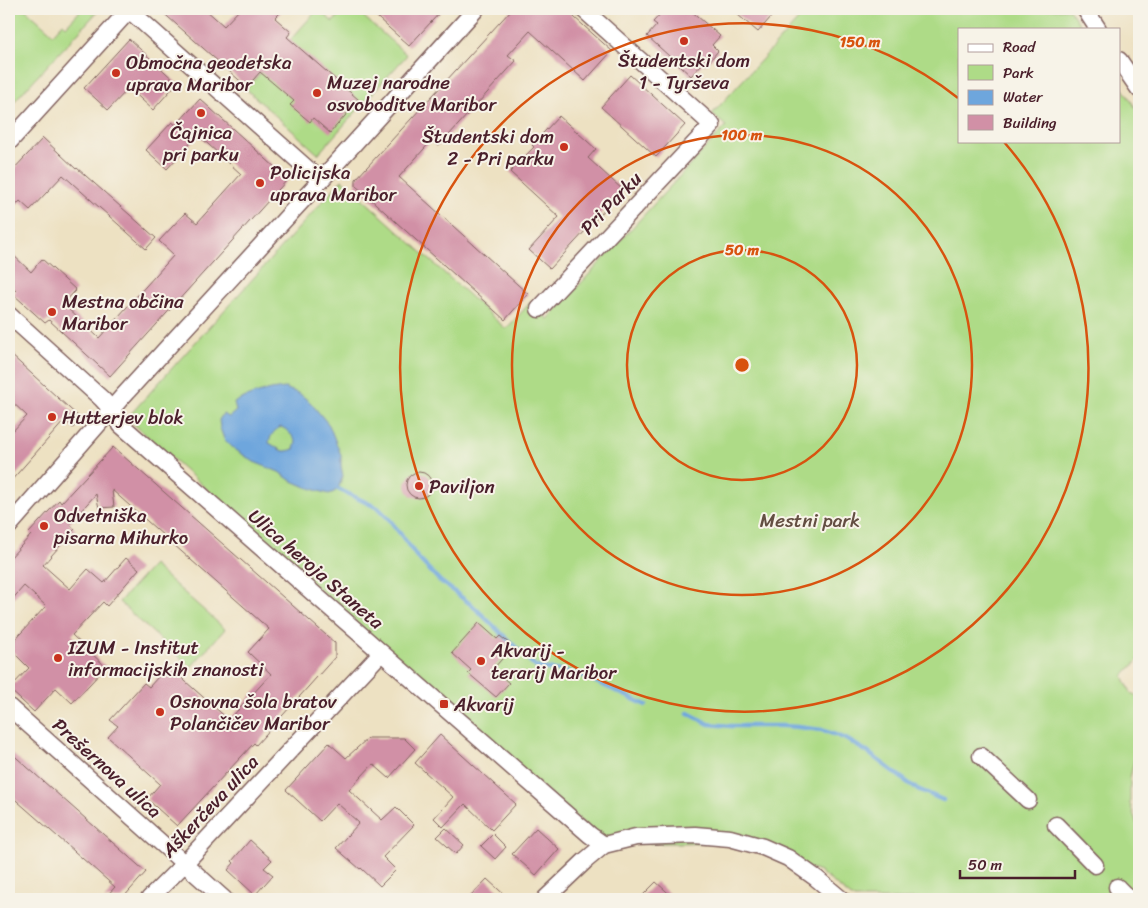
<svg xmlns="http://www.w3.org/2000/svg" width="1148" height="908" font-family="Sriracha,sans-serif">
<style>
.green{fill:#aedb87;stroke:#7c7d59}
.water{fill:#6ea6dd;stroke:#5c6284;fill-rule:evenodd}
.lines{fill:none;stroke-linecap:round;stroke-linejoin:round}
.stream{stroke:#6ea6dd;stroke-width:4.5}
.building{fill:#d190a6}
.minor-casing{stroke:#836360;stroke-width:19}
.minor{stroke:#fff;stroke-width:16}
.ring{fill:none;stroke:#d8530f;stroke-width:2.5}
.poi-dot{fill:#c8321e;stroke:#f7f3e8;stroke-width:2}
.labels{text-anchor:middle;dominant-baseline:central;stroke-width:4;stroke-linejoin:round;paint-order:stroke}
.poi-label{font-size:19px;fill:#4a1f2b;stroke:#f7f3e8;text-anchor:start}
.street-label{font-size:19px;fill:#4a1f2b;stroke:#f7f3e8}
.park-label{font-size:19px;fill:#634e42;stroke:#f7f3e8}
.centre{fill:#d8530f;stroke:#f7f3e8;stroke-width:2.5}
.ring-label{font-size:15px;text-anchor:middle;font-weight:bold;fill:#d8530f;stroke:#f7f3e8;stroke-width:4;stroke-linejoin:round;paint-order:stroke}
</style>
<rect width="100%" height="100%" fill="#f7f3e8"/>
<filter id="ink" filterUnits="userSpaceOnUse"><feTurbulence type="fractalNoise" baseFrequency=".02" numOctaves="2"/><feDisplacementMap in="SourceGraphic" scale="10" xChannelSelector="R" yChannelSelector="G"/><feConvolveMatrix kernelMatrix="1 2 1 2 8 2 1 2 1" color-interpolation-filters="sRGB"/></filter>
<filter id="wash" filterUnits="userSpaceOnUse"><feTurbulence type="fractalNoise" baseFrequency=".0096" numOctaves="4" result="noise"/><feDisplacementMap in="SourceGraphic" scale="20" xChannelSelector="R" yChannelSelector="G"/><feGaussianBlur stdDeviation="1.12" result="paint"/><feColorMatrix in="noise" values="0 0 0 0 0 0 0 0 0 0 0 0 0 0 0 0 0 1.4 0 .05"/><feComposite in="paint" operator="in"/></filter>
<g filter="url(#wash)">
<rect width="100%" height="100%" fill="#ede1c2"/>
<g class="green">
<path d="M9 9H25L53 34 63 23 66 26 82 9H100L9 107Z"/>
<path d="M318 9 333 22 344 9H355L407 55 318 154 246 89Z"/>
<path d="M808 9H1069L1083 29H959V141H1119V83L1139 113V659L1123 676 1131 693 1139 697V748L1135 756 1130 778V804L1139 830V899H854L820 872 738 842 607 844 390 653 127 418 342 180 506 329 530 303 548 319 726 126 712 114Z"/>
<path d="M153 565 225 629 191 667 119 602Z"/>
</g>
<path class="water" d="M285 388 300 394 310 402 329 425 341 455V466L343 476 338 489 334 492 329 494 306 487 290 480 279 472 254 462 233 448 224 439 220 428 219 420 223 414 229 417 236 411 234 403C249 394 267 390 285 388ZM281 427C287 429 293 436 296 442L294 449C280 454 281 449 269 443 270 436 274 430 281 427Z"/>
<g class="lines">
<g class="stream">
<path d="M338 489 378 508 389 519 402 536 417 557 440 581 473 606 536 667 579 674 646 705"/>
<path d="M688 713 709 724 731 726H784L798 727 822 730 844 738 866 751 915 788 943 800"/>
</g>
</g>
<g id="blocks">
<g class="building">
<path d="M159 9H205L224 26 240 9H284L275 18 291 32 287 37 359 100 330 133 313 118 310 122 290 105 294 101 260 72 247 87Z"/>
<path d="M368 9H443L409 46Z"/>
<path d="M512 9H565L612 51 585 81 530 31 508 55 516 61 439 146 432 140 399 177 528 294 505 320 356 186V179Z"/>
<path d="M665 9H689L720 36 712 45 718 51 706 65 703 63 691 76 647 36 657 25 653 22Z"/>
<path d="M731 9H778L758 32Z"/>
<path d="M129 39 177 83 153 110 129 88 108 110 84 88Z"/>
<path d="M630 75 685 125 656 157 601 107Z"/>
<path d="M200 99 288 179 110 376 49 320 45 323 13 294 16 291 9 284V251L31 272 42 259 76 290 63 304 99 338 174 255 159 241 185 213 197 223 241 174 198 135 167 169 146 150 172 122 176 125Z"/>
<path d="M559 116 596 149 588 158 623 190 550 269 529 250 559 217 510 172 534 147 532 145Z"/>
<path d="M43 138 76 169 77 168 156 238 146 249 63 175 30 210 20 201 9 213V174Z"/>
<path d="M9 353 81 419 73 428 65 420 9 483V435L27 416 9 399Z"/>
<path d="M113 447 335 643V657L256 745 254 743 177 826 147 799 160 784 108 737 118 726 110 720 144 683 149 687 168 666 229 720 271 674 248 652 269 629 112 490 114 507 99 508 96 494 69 524 75 529 43 565 70 589 88 569 104 583 126 558 139 569 107 606 103 602 72 635 106 667 72 703 56 688 34 712 9 689 29 668 9 648V646L46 606 24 586 9 603V559L31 535 29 533 59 500 61 503Z"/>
<circle cx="419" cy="485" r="13"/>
<path d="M479 623 497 639 500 636 510 644 507 647 510 650 493 669 509 683 496 697 468 673 471 670 452 653Z"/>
<path d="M440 735 516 804 492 830 465 804 443 827 434 818 453 797 415 763Z"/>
<path d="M368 738H404L415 749 389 778 373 764 349 790 382 820 396 807 414 825 383 857 396 870 380 886 361 868 360 869 336 848 359 823 337 803 320 821 286 790 329 743 346 758Z"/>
<path d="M9 751 146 872 122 899H104L115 887 9 794Z"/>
<path d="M446 828 464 845 456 854 437 837Z"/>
<path d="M536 828 559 849 536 875 512 854Z"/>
<path d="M493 834 506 847 495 859 481 846Z"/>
<path d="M250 840 272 860 264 868 273 875 255 895 228 870 234 863 232 861Z"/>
<path d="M487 879 509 899H468Z"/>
<path d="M656 882 675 899H639Z"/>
</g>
</g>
</g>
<g filter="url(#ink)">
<use href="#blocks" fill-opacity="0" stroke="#836360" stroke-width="1"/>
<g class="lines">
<defs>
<g id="minor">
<path d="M128 9 320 180"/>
<path d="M1085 9 1098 29"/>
<path d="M1119 60 1139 89"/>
<path d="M9 142 130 9"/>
<path d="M539 309 712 125 583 9"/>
<path d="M9 315 102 399 112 410 121 425 590 835 604 845"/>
<path d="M9 526 123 396 331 169 476 9"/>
<path d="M9 707 224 899"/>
<path d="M981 756 1028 800"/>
<path d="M1056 825 1095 865"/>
<path d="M1117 887 1129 899"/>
<path d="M149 899 184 864 381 653"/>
<path d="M545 899 586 860 604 845 636 837 695 835 730 838 763 847 788 858 816 878 841 899"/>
</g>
</defs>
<use href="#minor" class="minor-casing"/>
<use href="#minor" class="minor"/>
</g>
</g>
<g class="ring">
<circle cx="742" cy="365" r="115"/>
<circle cx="742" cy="365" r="230"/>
<path d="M1004 142A344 344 0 1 1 958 98"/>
</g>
<g class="poi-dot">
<circle cx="684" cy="41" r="5"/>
<circle cx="116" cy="73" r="5"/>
<circle cx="317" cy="93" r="5"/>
<circle cx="201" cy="113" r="5"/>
<circle cx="564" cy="147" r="5"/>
<circle cx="260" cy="183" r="5"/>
<circle cx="52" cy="312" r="5"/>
<circle cx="52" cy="417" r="5"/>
<circle cx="419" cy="486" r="5"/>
<circle cx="44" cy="526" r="5"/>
<circle cx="58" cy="658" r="5"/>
<circle cx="481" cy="661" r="5"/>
<rect x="439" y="699" width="10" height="10" rx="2.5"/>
<circle cx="160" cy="712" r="5"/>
</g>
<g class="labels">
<g class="poi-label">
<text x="684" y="60" text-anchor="middle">Študentski dom<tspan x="684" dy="22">1 - Tyrševa</tspan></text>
<text x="126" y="62">Območna geodetska<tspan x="126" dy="22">uprava Maribor</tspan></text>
<text x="327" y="82">Muzej narodne<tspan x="327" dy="22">osvoboditve Maribor</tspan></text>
<text x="201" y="132" text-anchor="middle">Čajnica<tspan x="201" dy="22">pri parku</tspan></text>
<text x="554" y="136" text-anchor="end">Študentski dom<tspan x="554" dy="22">2 - Pri parku</tspan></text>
<text x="270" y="172">Policijska<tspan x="270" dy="22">uprava Maribor</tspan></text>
<text x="62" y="301">Mestna občina<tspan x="62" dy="22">Maribor</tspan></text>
<text x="62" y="417">Hutterjev blok</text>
<text x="429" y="486">Paviljon</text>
<text x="54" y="515">Odvetniška<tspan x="54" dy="22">pisarna Mihurko</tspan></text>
<text x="68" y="647">IZUM - Institut<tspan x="68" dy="22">informacijskih znanosti</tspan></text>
<text x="491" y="650">Akvarij -<tspan x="491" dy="22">terarij Maribor</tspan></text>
<text x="170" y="701">Osnovna šola bratov<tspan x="170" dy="22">Polančičev Maribor</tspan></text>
<text x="454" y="704">Akvarij</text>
</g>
<g class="street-label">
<text transform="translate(611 203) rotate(-46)">Pri Parku</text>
<text transform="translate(316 569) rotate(41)">Ulica heroja Staneta</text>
<text transform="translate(107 768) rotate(42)">Prešernova ulica</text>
<text transform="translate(210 806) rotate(-47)">Aškerčeva ulica</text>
</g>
<g class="park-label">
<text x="810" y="520">Mestni park</text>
</g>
</g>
<circle cx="742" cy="365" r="8" class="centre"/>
<g class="ring-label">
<text x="860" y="47">150 m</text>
<text x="742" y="140">100 m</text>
<text x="742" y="255">50 m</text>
</g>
<rect width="1148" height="908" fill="none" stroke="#f7f3e8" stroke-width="30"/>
<rect x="958" y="28" width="162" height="115" fill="#f7f3e8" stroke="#b29e9c"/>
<rect x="968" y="44" width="25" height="8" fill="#ffffff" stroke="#b29e9c"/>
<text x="1003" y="52" font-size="15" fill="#4a1f2b">Road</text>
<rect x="968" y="65" width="25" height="15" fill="#aedb87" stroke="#b29e9c"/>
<text x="1003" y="78" font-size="15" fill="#4a1f2b">Park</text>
<rect x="968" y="90" width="25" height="15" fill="#6ea6dd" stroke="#b29e9c"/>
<text x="1003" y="102" font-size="15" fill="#4a1f2b">Water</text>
<rect x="968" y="115" width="25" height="15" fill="#d190a6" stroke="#b29e9c"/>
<text x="1003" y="128" font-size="15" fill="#4a1f2b">Building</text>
<path d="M960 870v8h115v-8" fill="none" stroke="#4a1f2b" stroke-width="2.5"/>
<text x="968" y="870" font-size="15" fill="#4a1f2b" stroke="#f7f3e8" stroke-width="4" paint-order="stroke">50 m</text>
</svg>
